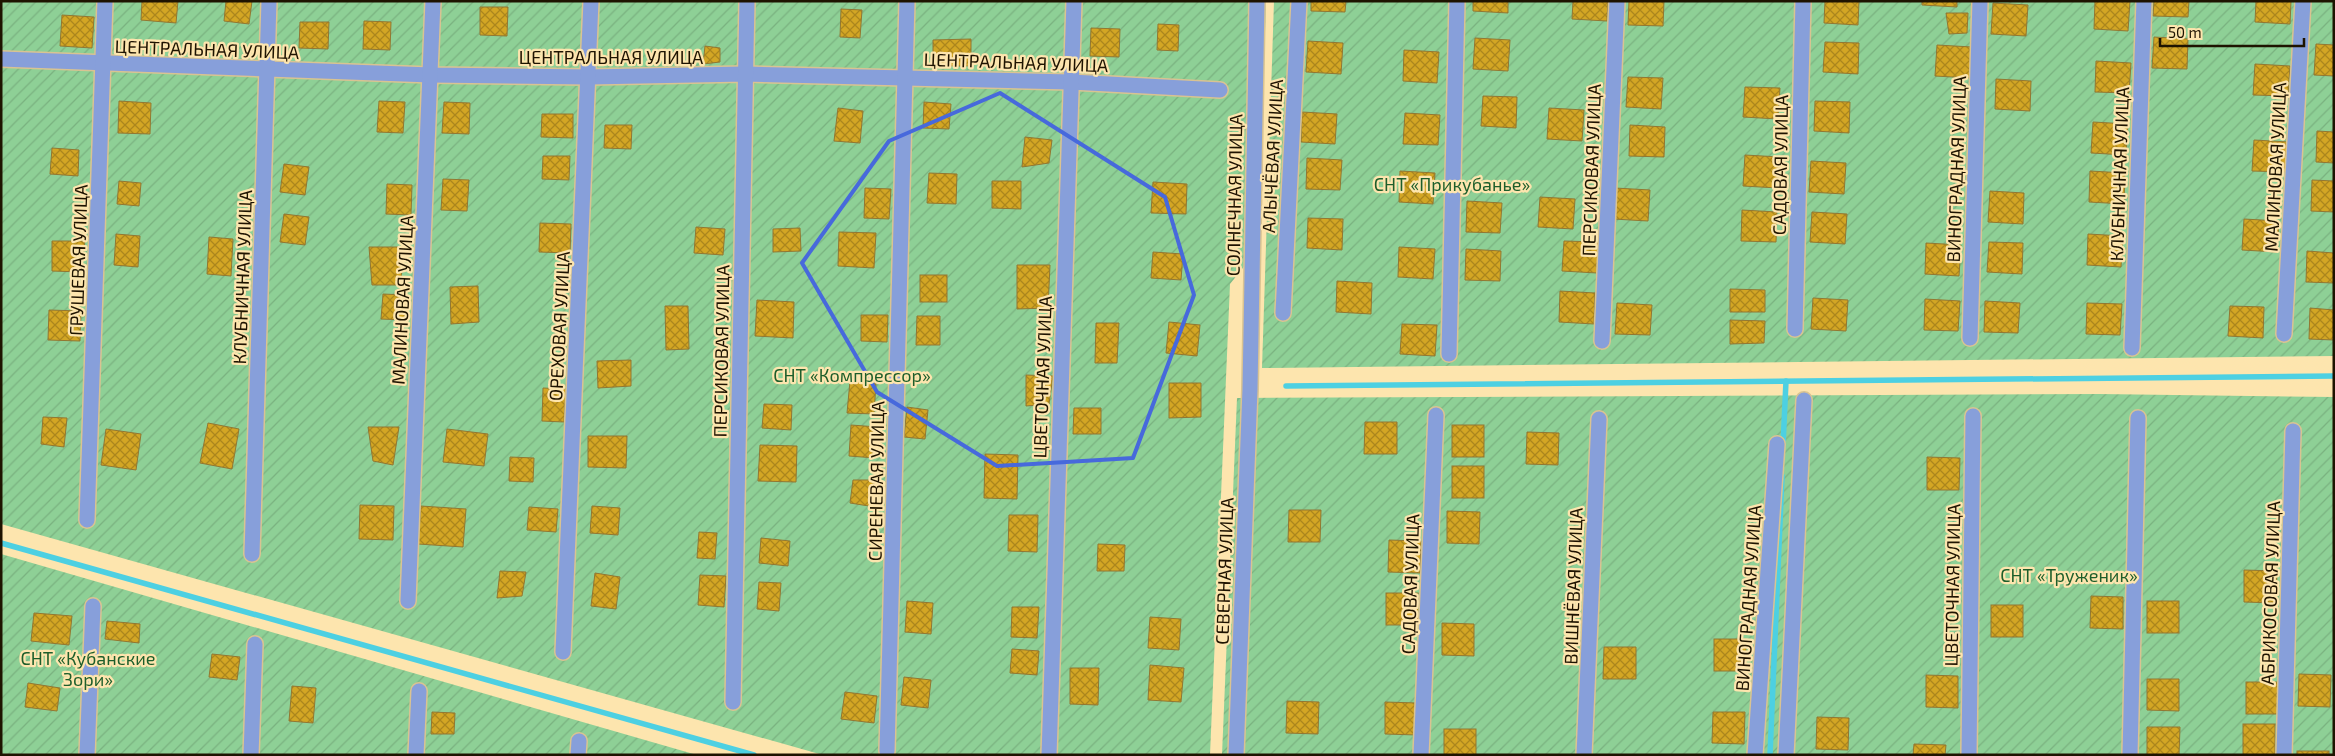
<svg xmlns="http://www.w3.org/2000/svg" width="2335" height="756" font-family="'Exo 2',sans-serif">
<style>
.garden{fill:url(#garden-furrows)}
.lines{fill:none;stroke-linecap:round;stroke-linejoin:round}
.stream{stroke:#4dd0e2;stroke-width:5.5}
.building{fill:url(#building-cross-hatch);stroke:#927732}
.minor-casing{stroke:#d9c392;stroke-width:18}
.tertiary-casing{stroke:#d9c392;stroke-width:18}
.minor{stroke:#879fda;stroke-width:15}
.tertiary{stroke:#879fda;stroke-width:15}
.marked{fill:none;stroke:#4769dc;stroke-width:4;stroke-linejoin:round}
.labels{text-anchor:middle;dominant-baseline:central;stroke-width:4.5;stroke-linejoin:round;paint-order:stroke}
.street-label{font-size:18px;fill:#1e1300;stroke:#fde5ae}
.park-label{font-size:18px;fill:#1d5e2b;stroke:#fde5ae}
</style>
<defs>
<pattern id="garden-furrows" width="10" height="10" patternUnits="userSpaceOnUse" patternTransform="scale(1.25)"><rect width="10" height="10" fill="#8ed096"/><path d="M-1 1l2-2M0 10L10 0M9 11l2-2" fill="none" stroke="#7ab280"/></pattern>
<pattern id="building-cross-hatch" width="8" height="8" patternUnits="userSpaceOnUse" patternTransform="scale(1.25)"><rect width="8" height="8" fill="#d3a624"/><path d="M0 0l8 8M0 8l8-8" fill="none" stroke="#ab861d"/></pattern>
</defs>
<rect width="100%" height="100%" fill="#fde5ae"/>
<g class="garden">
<path d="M1 1H1266L1258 249 1230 284 1210 755H823L1 524Z"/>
<path d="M1274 1H2334V356L1262 368Z"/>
<path d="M2099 394 2334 397V755H1222L1237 398Z"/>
<path d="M1 554 697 755H1Z"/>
</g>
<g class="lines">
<g class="stream">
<path d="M1286 386 2334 376"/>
<path d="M1783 446 1786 381"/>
<path d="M1 543 754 755"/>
<path d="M1770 755 1782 476"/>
</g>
</g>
<g class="building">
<path d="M142 1H178L176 23 141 20Z"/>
<path d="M226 1H252L249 24 224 21Z"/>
<path d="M1311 1H1346L1345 12 1311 11Z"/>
<path d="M1473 1H1508V13L1473 11Z"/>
<path d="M1573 1H1608L1607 21 1572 19Z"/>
<path d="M1629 1H1664L1663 26 1628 25Z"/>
<path d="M1825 1H1859L1858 25 1824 23Z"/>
<path d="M1922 1H1957V7L1922 5Z"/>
<path d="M2095 1H2130L2128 31 2094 29Z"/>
<path d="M2154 1H2189L2188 17 2153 16Z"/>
<path d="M2256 1H2291L2290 24 2255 22Z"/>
<path d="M1993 3 2028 5 2026 36 1991 34Z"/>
<path d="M480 7H508L507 36 480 35Z"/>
<path d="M841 9 862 10 860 38 840 37Z"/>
<path d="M1946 13H1968L1967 33 1949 34Z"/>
<path d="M62 15 94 17 92 48 60 46Z"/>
<path d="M364 21 391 22 390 50 363 49Z"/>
<path d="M300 22H329L328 49 299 48Z"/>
<path d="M1158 24 1179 25 1178 51 1157 50Z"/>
<path d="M1091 28 1120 29 1119 57 1090 56Z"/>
<path d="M2154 37 2188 39 2187 69 2152 68Z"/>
<path d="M1475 38 1510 40 1508 71 1473 69Z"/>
<path d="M971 39V66H933V40Z"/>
<path d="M1308 41 1343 43 1341 74 1306 72Z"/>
<path d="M1825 42 1859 43 1858 74 1823 72Z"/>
<path d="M2316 44 2334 45V76L2314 75Z"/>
<path d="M1937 45 1972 47 1970 78 1935 76Z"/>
<path d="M705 46 720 48V62L703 64Z"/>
<path d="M1404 50 1439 52 1437 83 1403 81Z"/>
<path d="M2096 61 2131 63 2129 93 2095 92Z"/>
<path d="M2255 64 2290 66 2288 96 2253 95Z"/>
<path d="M1628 77 1663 78 1661 109 1626 107Z"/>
<path d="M1996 79 2031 81 2030 111 1995 109Z"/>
<path d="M1745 87 1780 88 1778 119 1743 117Z"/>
<path d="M1483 96 1517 97 1516 128 1481 126Z"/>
<path d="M119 101 151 103 150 134 118 133Z"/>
<path d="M379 101 405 102 403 133 377 132Z"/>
<path d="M1815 101 1850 102 1849 133 1814 131Z"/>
<path d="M444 102 470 103 469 134 442 133Z"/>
<path d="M924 102 951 104 949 129 923 128Z"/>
<path d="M838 108 863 111 860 143 834 141Z"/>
<path d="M1549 108 1584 110 1582 141 1547 139Z"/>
<path d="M1302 112 1337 114 1335 144 1301 142Z"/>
<path d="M1405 113 1440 115 1438 145 1403 144Z"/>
<path d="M542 114H573V138L541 137Z"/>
<path d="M2093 122 2128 124 2126 155 2091 153Z"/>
<path d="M605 125H632L631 149 604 148Z"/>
<path d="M1630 125 1665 127 1664 157 1629 156Z"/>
<path d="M2317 131 2334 132V163L2316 162Z"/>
<path d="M1025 137 1052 140 1049 163 1022 167Z"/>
<path d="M2254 140 2289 142 2287 172 2252 171Z"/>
<path d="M52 148 79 150 78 176 50 174Z"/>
<path d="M1745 155 1780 157 1778 188 1743 186Z"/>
<path d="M543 156H570L569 180 542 179Z"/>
<path d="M1307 158 1342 160 1340 190 1306 189Z"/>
<path d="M1811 161 1846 163 1844 194 1809 192Z"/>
<path d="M284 164 309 167 305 195 280 192Z"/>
<path d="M1400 171 1435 173 1433 204 1399 202Z"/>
<path d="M2090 171 2125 173 2124 204 2089 202Z"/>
<path d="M929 173 957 174 956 204 927 203Z"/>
<path d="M443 179 469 180 467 211 441 210Z"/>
<path d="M2312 180 2334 181V212L2311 211Z"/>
<path d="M119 181 141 183 139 206 117 204Z"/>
<path d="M992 181H1021V209L992 208Z"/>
<path d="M1153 182 1187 184 1186 214 1151 213Z"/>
<path d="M387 184 412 185 411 215 386 214Z"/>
<path d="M865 188 891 189 889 219 864 218Z"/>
<path d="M1615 188 1650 190 1648 221 1613 219Z"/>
<path d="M1990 191 2024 193 2023 224 1988 222Z"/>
<path d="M1540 197 1575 199 1573 229 1538 227Z"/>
<path d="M1467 201 1502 203 1500 233 1466 232Z"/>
<path d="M1742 210 1777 212 1776 242 1741 241Z"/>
<path d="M1812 212 1847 214 1845 244 1810 242Z"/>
<path d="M284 214 309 217 305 245 280 242Z"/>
<path d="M1308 218 1343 219 1342 250 1307 248Z"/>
<path d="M2244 219 2279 221 2277 252 2242 250Z"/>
<path d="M540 223 571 224 570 253 539 252Z"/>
<path d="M696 227 725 229 723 255 694 253Z"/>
<path d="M800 228 801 251 773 252V229Z"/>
<path d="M839 232 876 233 874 268 838 266Z"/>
<path d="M116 234 140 236 138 267 114 265Z"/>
<path d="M2088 234 2123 236 2121 267 2087 265Z"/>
<path d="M209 237 233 239 231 276 207 274Z"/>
<path d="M52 241H85L81 272 52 271Z"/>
<path d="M1564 241 1599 242 1597 273 1562 271Z"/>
<path d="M1989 242 2023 243 2022 274 1987 272Z"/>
<path d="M1926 243 1961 245 1959 276 1925 274Z"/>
<path d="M369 247H405L400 285H372Z"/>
<path d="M1399 247 1435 249 1433 279 1398 277Z"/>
<path d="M1466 249 1501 251 1500 281 1465 280Z"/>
<path d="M2307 251 2334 253V283L2306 282Z"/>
<path d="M1153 252 1183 254 1181 280 1151 278Z"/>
<path d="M1017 265H1050L1048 308 1017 309Z"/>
<rect x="920" y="275" width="27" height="27"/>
<path d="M1337 281 1372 283 1371 314 1336 312Z"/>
<path d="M478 286 479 322 451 324 450 287Z"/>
<path d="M1730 289 1765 290V312H1730Z"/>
<path d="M1560 291 1595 293 1594 324 1559 322Z"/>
<path d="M383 294 406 295 405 320 381 319Z"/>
<path d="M1813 298 1848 300 1846 331 1811 329Z"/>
<path d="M1925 299 1960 301 1958 331 1924 330Z"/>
<path d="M757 300 794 302 793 338 755 336Z"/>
<path d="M1985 301 2020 303 2018 333 1984 332Z"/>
<path d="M1617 303 1652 305 1650 335 1615 334Z"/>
<path d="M2087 303 2122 304 2120 335 2086 334Z"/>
<path d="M665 306H688L689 349 666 350Z"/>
<path d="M2230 306 2264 307 2263 338 2228 336Z"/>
<path d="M2310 308 2334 310V340L2309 339Z"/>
<path d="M49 310 81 311 80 341 48 340Z"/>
<path d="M861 315H888L887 342 861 341Z"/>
<path d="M917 316H940V345H916Z"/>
<path d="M1730 320 1765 321 1764 343 1730 344Z"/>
<path d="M1169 322 1200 325 1197 356 1166 353Z"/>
<path d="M1096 323H1119L1117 363H1095Z"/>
<path d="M1402 324 1437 325 1435 356 1400 354Z"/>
<path d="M631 360V386L598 388 597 361Z"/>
<path d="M1026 375 1053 376 1049 404 1026 406Z"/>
<path d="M850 381 876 383 874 414 847 413Z"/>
<path d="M1169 383H1201V417L1169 418Z"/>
<path d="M543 388 566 389 564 422 542 421Z"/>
<path d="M764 404 792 405 791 430 762 428Z"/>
<path d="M907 407 928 410 925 439 904 437Z"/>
<path d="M1074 408H1101V434H1073Z"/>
<path d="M43 417 67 418 64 447 41 444Z"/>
<path d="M1365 422H1397V454H1364Z"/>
<path d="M208 423 239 429 232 469 200 463Z"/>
<path d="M851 425 878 427 875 458 849 456Z"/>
<rect x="1452" y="425" width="32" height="32"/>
<path d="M368 427H399L393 465 373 461Z"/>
<path d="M106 429 141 434 136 470 101 465Z"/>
<path d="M447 429 488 434 484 466 443 462Z"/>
<path d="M1527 432 1559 433 1558 465 1526 464Z"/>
<path d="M588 436H627L626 468 588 467Z"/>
<path d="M760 445 797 446 796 482 758 481Z"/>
<path d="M985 454 1018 455 1017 499 984 498Z"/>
<path d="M510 457 534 458 533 482 509 481Z"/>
<path d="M1927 457 1960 458 1959 490H1927Z"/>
<rect x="1452" y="466" width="32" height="32"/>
<path d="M853 480H878L875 507 850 503Z"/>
<path d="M360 505 394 506 393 540 359 539Z"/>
<path d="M421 506 466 509 463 547 418 544Z"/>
<path d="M592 506 620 508 618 535 590 533Z"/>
<path d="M529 507 558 509 556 532 527 530Z"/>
<path d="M1289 510H1321L1320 542H1288Z"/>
<path d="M1447 511 1480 512 1479 544 1447 543Z"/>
<path d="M1009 515H1038L1037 552 1008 551Z"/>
<path d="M699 532 717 533 715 559 697 558Z"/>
<path d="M761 538 790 541 788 566 759 563Z"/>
<path d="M1389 540 1421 541 1420 573 1388 572Z"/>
<path d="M1098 544 1125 545 1124 571H1097Z"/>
<path d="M2244 570 2277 571 2276 603 2244 602Z"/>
<path d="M500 571 526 572 522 596 497 598Z"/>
<path d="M595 573 620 577 616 609 591 606Z"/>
<path d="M700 575 726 576 724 607 698 605Z"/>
<path d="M759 582 781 583 779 611 757 609Z"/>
<rect x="1386" y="593" width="32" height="32"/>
<path d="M2091 596 2123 597V629L2090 628Z"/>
<path d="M907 601 933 603 931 634 905 632Z"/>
<rect x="2147" y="601" width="32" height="32"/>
<rect x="1991" y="605" width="32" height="32"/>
<path d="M1012 607H1039L1037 638 1011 637Z"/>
<path d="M34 613 72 616 69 645 31 641Z"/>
<path d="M1150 617 1181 619 1179 650 1148 648Z"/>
<path d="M107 621 140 624 139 643 105 639Z"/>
<path d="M1442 623 1474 624V656L1442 655Z"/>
<rect x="1714" y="639" width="32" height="32"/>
<path d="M1604 647H1636V679H1603Z"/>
<path d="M1012 649 1039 651 1037 675 1010 673Z"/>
<path d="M212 654 240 657 237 680 209 677Z"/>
<path d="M1150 665 1184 668 1181 702 1148 700Z"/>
<path d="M1070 668H1099L1098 705 1070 704Z"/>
<path d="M2299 674 2331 675 2330 707 2298 706Z"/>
<path d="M1926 675 1958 676V708L1926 707Z"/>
<path d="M904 677 931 680 928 708 901 705Z"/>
<path d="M2147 679H2179V711L2147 710Z"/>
<rect x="2246" y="682" width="32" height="32"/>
<path d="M28 683 60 688 57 711 25 707Z"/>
<path d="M292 686 316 688 313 723 289 721Z"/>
<path d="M845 692 877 696 874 723 841 719Z"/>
<path d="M1287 701 1319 702 1318 734 1286 733Z"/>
<path d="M1385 702 1417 703V735L1385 734Z"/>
<path d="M432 712 455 713 454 734H431Z"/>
<path d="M1713 712H1745L1744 744 1712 743Z"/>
<path d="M1817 717 1849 718 1848 750 1816 749Z"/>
<rect x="2243" y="724" width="32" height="31"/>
<path d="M2147 727H2180L2179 755H2147Z"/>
<rect x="1444" y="729" width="32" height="26"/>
<path d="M1914 744 1946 745 1945 755H1913Z"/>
<rect x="2297" y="751" width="32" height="4"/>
</g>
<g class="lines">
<defs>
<g id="minor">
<path d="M1 59 431 75 589 77 745 74 1071 82 1220 90"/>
<path d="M1283 313 1299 1"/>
<path d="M1795 329 1803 1"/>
<path d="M2284 334 2303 1"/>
<path d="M1970 338 1980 1"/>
<path d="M1602 341 1617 1"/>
<path d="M2132 348 2144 1"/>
<path d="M1449 354 1457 1"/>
<path d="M87 520 105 1"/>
<path d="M252 554 269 1"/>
<path d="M408 601 433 1"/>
<path d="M563 652 591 1"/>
<path d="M733 702 747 1"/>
<path d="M887 751 907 1"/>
<path d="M87 755 93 606"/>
<path d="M251 755 255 644"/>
<path d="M416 755 419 691"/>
<path d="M578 755 579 741"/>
<path d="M1049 755 1074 1"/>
<path d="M1421 755 1436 415"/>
<path d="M1584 755 1599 419"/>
<path d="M1755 755 1777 444"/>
<path d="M1786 755 1804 400"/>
<path d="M1969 755 1973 416"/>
<path d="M2130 755 2138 418"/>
<path d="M2284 755 2293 431"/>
</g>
<path id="tertiary" d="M1236 755 1250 389 1257 1"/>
</defs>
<use href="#minor" class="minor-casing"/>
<use href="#tertiary" class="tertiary-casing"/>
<use href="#minor" class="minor"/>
<use href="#tertiary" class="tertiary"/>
</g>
<path class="marked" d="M1000 93 1165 197 1194 295 1133 458 997 466 877 392 802 263 889 141Z"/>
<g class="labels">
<g class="street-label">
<text transform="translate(207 49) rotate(2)">ЦЕНТРАЛЬНАЯ УЛИЦА</text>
<text x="611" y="57">ЦЕНТРАЛЬНАЯ УЛИЦА</text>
<text transform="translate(1016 62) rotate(2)">ЦЕНТРАЛЬНАЯ УЛИЦА</text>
<text transform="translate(1272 156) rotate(-87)">АЛЫЧЁВАЯ УЛИЦА</text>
<text transform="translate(1780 165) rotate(-89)">САДОВАЯ УЛИЦА</text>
<text transform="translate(2275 167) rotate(-87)">МАЛИНОВАЯ УЛИЦА</text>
<text transform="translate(1956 169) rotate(-88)">ВИНОГРАДНАЯ УЛИЦА</text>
<text transform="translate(1591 170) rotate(-88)">ПЕРСИКОВАЯ УЛИЦА</text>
<text transform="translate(2119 174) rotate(-88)">КЛУБНИЧНАЯ УЛИЦА</text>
<text transform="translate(1234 195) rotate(-89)">СОЛНЕЧНАЯ УЛИЦА</text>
<text transform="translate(78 260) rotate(-88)">ГРУШЕВАЯ УЛИЦА</text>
<text transform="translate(242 277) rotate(-88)">КЛУБНИЧНАЯ УЛИЦА</text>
<text transform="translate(402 300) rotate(-87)">МАЛИНОВАЯ УЛИЦА</text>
<text transform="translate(559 326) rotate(-87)">ОРЕХОВАЯ УЛИЦА</text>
<text transform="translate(721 351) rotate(-89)">ПЕРСИКОВАЯ УЛИЦА</text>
<text transform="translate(1042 377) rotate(-88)">ЦВЕТОЧНАЯ УЛИЦА</text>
<text transform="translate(876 481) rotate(-89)">СИРЕНЕВАЯ УЛИЦА</text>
<text transform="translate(1224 571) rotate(-88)">СЕВЕРНАЯ УЛИЦА</text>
<text transform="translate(1410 584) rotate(-88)">САДОВАЯ УЛИЦА</text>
<text transform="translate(1952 585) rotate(-89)">ЦВЕТОЧНАЯ УЛИЦА</text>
<text transform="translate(1573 586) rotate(-88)">ВИШНЁВАЯ УЛИЦА</text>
<text transform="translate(2270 593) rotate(-88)">АБРИКОСОВАЯ УЛИЦА</text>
<text transform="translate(1748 598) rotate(-86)">ВИНОГРАДНАЯ УЛИЦА</text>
</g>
<g class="park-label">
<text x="1452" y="184">СНТ «Прикубанье»</text>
<text x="852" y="375">СНТ «Компрессор»</text>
<text x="2069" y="575">СНТ «Труженик»</text>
<text x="88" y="658">СНТ «Кубанские<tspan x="88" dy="21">Зори»</tspan></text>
</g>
</g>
<rect width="2335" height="756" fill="none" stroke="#1e1300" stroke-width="5"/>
<path d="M2160 38v8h144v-8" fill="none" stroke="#1e1300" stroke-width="2.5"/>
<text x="2168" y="38" font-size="15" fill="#1e1300" stroke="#fde5ae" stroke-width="4" paint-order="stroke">50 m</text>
</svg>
